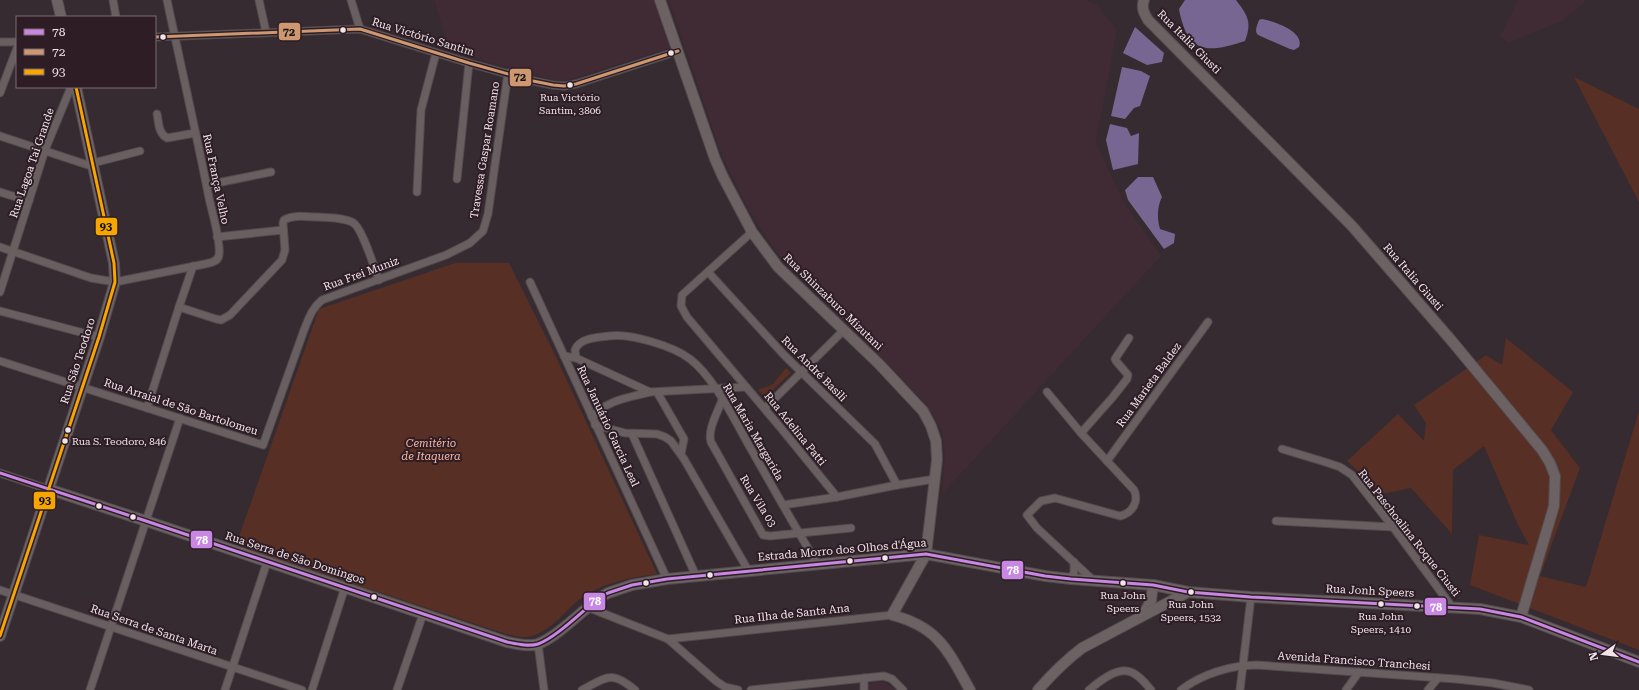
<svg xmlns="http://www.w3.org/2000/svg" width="1639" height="690" font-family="'Roboto Serif',serif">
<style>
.built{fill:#402a34}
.green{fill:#582f24}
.water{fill:#786692}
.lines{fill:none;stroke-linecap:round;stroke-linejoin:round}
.street-casing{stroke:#524a4e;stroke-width:9}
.secondary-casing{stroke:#524a4e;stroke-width:12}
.street{stroke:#695f60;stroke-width:7}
.secondary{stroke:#6c6163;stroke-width:10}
.bus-1-casing{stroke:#2e1d25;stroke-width:6}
.bus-2-casing{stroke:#2e1d25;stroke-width:6}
.bus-3-casing{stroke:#2e1d25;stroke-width:6}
.bus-1{stroke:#c787e3;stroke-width:3}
.bus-2{stroke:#cd976f;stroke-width:3}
.bus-3{stroke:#f7a600;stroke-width:3}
.bus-dot{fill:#f1e5ea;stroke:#2e1d25;stroke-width:1.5}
.labels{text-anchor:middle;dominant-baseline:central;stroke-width:4;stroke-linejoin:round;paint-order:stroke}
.bus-label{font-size:10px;fill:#f1e5ea;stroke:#2e1d25}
.street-label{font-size:11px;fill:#f1e5ea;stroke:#2e1d25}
.park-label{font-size:11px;font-style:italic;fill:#f9b6a2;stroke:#2e1d25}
.line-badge{stroke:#2e1d25;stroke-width:1.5}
.badge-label{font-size:11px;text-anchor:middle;font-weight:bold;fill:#fff}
.pale-badge-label{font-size:11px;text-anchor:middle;font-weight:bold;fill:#111}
</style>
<rect width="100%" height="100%" fill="#352b30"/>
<g class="built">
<path d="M434 0H654L670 48 561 82 449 51Z"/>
<path d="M669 0H1086L1098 5 1117 30 1096 142 1122 199 1161 256 942 494 945 452 942 432 933 415 919 397 779 256 750 212 722 156Z"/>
<path d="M1518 0H1587L1575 11 1560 22 1508 43 1500 36Z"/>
<path d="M877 681 886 683 896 690H869V684Z"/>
</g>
<g class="green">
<path d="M1574 77 1639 109V202Z"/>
<path d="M455 263H509L556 357 657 574C632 577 606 582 584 596 565 609 552 633 527 637 521 638 512 635 506 634L236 545 319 309Z"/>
<path d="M1506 338 1573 392 1551 430 1580 468 1540 576 1586 587 1639 411V650L1470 585 1479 535 1529 545 1518 525 1484 446 1453 470 1452 534 1411 488 1382 494 1347 461 1398 414 1424 441 1426 423 1414 405 1486 355 1502 365Z"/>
<path d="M786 368 791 373 765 397 758 390 773 384Z"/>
</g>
<g class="water">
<path d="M1185 0H1236C1248 16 1252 22 1245 41 1206 54 1187 53 1179 9Z"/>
<path d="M1262 19C1273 21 1305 31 1299 47L1294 50 1290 49 1258 35C1254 31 1257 26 1259 20Z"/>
<path d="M1135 27 1164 53 1162 62 1147 65 1123 53Z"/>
<path d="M1122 67 1141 71 1150 76 1140 106 1134 108 1125 119 1111 116Z"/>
<path d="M1110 124 1127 128 1131 136 1139 133 1138 164 1113 170 1106 140Z"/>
<path d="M1138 177H1153L1162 197C1157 207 1157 218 1160 229L1175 234 1174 243 1164 249 1128 200 1125 190Z"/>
</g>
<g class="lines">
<defs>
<g id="street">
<path d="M113 0 116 17"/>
<path d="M259 0 266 32"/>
<path d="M351 0 360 29"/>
<path d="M155 37 360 29 469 63 533 81 553 85 564 86 576 84 678 51"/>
<path d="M0 42H17"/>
<path d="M0 93 17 48"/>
<path d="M157 114C159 123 158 133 167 138L195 133"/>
<path d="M0 136 94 167"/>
<path d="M93 163 140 151"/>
<path d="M457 179 469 63"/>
<path d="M207 185 271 172"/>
<path d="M0 192 29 201"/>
<path d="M417 192 421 110 436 53"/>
<path d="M752 232 682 295 681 306 687 317 780 427 837 497 897 485 935 479"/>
<path d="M217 237 283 230"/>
<path d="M0 247 91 278 115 282 205 264C210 263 218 262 219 255 221 241 212 212 209 198 196 132 181 66 167 0"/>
<path d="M709 273 784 355 875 444 897 485"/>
<path d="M530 282 667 579"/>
<path d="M0 292 45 150 71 87"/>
<path d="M179 307 216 319 221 320 230 315 282 260 285 250 283 223 284 220C294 214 307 217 318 217 329 218 341 217 352 222 362 226 374 268 379 280"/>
<path d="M0 311 99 337"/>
<path d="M564 356 576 358 650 392 746 387"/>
<path d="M576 358 575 350C579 338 598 337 609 336 630 333 673 346 690 359 714 377 736 423 751 449 773 488 795 527 818 565"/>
<path d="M0 361 263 445 304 330C309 318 312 308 322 300L446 255 470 243 483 231 488 214 508 73"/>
<path d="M657 392 684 439 681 454"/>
<path d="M1047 392 1081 433 1134 490C1139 501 1133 513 1120 516L1055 498 1041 501 1027 515 1037 528 1094 581"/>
<path d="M722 400C718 412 707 430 711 442L763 535 770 536 851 528"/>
<path d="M147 408 179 307 193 266"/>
<path d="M765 408 844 330"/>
<path d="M592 417C609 399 628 398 650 392"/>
<path d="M595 425 625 433 657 434 665 437 671 441 684 459 748 570"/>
<path d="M1081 433 1112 398 1127 379 1128 375 1116 361 1115 359 1129 338"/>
<path d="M632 434 696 576"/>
<path d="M1282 449 1325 462 1340 467 1352 475 1393 527 1452 607"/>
<path d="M1107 461 1208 322"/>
<path d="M0 473 48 489"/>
<path d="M783 505 837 497"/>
<path d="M1276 521 1393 527"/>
<path d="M1071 579 1074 572V562"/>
<path d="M0 590 302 690"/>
<path d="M587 607 668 639 892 615"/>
<path d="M668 639 716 681 725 687 738 690"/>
<path d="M538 644 544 690"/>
<path d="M864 678V690"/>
<path d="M90 690 180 418"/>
<path d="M225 690 267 562"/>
<path d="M312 690 345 587"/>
<path d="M397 690 423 614"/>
<path d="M582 690C607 677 611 670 635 690"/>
<path d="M751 690 884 676 892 679 903 690"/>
<path d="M1089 690C1100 681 1119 665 1133 673 1141 677 1146 684 1151 690"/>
<path d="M1181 690C1202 674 1231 665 1257 665L1456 679 1493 683 1529 690"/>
<path d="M1240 690 1251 597"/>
<path d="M1346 690 1359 672"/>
<path d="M1428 690 1438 678"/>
</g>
<g id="secondary">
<path d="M57 0 61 17"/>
<path d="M660 0 715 159 723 177 752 232 778 267 879 364 923 411 931 426 936 441 937 460 926 554 892 615C939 627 948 651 970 690"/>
<path d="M1144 0C1141 8 1144 13 1148 20L1352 226 1451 340 1542 450 1550 463 1555 476 1554 506 1521 617"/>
<path d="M48 489 146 521 507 642C517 644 529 647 538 644 557 637 582 611 599 598L608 593 632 585 667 579 926 554 1045 576 1071 579 1153 585 1188 592 1251 597 1480 609 1521 617 1639 662"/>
<path d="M1143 615 1151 601 1153 585"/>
<path d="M0 636 99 337 115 282 114 263 76 87"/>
<path d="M1038 690C1052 674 1065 661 1082 648L1188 592"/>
</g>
</defs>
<use href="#street" class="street-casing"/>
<use href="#secondary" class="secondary-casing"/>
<use href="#street" class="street"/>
<use href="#secondary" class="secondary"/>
<defs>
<path id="bus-1" d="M0 473 146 521 507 642C517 644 529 647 538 644 557 637 582 611 599 598L608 593 632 585 667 579 926 554 1045 576 1071 579 1153 585 1188 592 1251 597 1480 609 1521 617 1639 662"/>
<path id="bus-2" d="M155 37 360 29 469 63 533 81 553 85 564 86 576 84 678 51"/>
<path id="bus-3" d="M0 636 99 337 115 282 114 263 76 87"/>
</defs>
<use href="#bus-1" class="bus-1-casing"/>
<use href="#bus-2" class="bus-2-casing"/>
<use href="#bus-3" class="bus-3-casing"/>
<use href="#bus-1" class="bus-1"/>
<use href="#bus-2" class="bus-2"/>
<use href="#bus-3" class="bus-3"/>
</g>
<g class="bus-dot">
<circle cx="343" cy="30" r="3.5"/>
<circle cx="163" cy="37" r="3.5"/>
<circle cx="671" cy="53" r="3.5"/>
<circle cx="570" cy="85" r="3.5"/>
<circle cx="68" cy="430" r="3.5"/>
<circle cx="65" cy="441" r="3.5"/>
<circle cx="99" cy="506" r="3.5"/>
<circle cx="133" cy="517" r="3.5"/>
<circle cx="885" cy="558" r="3.5"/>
<circle cx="850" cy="561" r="3.5"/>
<circle cx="710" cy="575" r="3.5"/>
<circle cx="646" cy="583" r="3.5"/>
<circle cx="1123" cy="583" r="3.5"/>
<circle cx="1191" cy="592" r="3.5"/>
<circle cx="374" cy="597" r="3.5"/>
<circle cx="1381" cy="604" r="3.5"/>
<circle cx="1417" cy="606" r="3.5"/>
</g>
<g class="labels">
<g class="bus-label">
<text x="570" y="97">Rua Victório<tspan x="570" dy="13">Santim, 3806</tspan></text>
<text x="72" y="441" text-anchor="start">Rua S. Teodoro, 846</text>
<text x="1123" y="595">Rua John<tspan x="1123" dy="13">Speers</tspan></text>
<text x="1191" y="604">Rua John<tspan x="1191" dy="13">Speers, 1532</tspan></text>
<text x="1381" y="616">Rua John<tspan x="1381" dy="13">Speers, 1410</tspan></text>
</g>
<g class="street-label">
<text transform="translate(423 37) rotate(17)">Rua Victório Santim</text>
<text transform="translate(1189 42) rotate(45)">Rua Italia Giusti</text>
<text transform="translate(485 150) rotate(-81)">Travessa Gaspar Roamano</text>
<text transform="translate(32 163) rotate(-71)">Rua Lagoa Tai Grande</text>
<text transform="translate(216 179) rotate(78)">Rua França Velho</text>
<text transform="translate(361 274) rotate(-20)">Rua Frei Muniz</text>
<text transform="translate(1413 277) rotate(49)">Rua Italia Giusti</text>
<text transform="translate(833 302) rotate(44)">Rua Shinzaburo Mizutani</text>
<text transform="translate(78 361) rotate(-72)">Rua São Teodoro</text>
<text transform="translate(814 369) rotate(45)">Rua André Basili</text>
<text transform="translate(1149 385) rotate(-54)">Rua Marieta Baldez</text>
<text transform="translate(181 407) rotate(18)">Rua Arraial de São Bartolomeu</text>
<text transform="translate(608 426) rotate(65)">Rua Januário Garcia Leal</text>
<text transform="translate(795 429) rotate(51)">Rua Adelina Patti</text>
<text transform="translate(753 432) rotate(60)">Rua Maria Margarida</text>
<text transform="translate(758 501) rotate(58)">Rua Vila 03</text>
<text transform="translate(1409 533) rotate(52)">Rua Paschoalina Roque Ciusti</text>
<text transform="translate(842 550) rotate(-5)">Estrada Morro dos Olhos d'Água</text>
<text transform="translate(295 558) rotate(18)">Rua Serra de São Domingos</text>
<text transform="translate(1370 591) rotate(3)">Rua Jonh Speers</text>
<text transform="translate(792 614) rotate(-6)">Rua Ilha de Santa Ana</text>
<text transform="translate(154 630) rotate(19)">Rua Serra de Santa Marta</text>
<text transform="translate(1354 661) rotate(4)">Avenida Francisco Tranchesi</text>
</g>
<g class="park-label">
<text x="431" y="443">Cemitério<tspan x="431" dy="13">de Itaquera</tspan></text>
</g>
</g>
<g class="line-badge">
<rect x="278" y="22" width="23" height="19" rx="4" fill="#cd976f"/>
<rect x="509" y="68" width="23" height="19" rx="4" fill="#cd976f"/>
<rect x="95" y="217" width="23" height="19" rx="4" fill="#f7a600"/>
<rect x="33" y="491" width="23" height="19" rx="4" fill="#f7a600"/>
<rect x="190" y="530" width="23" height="19" rx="4" fill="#c787e3"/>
<rect x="1001" y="560" width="23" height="20" rx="4" fill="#c787e3"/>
<rect x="583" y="592" width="23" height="19" rx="4" fill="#c787e3"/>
<rect x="1424" y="597" width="23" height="19" rx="4" fill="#c787e3"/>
</g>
<g class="badge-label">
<text x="202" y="544">78</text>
<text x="1013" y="574">78</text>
<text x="595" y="605">78</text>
<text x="1436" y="611">78</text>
</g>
<g class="pale-badge-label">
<text x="289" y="36">72</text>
<text x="520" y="81">72</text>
<text x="106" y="230">93</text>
<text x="45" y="504">93</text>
</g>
<rect x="16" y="16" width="140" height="72" fill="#2e1d25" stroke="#7c6d74"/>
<rect x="24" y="29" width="20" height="6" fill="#c787e3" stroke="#7c6d74"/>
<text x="52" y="36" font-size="12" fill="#f1e5ea">78</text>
<rect x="24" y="49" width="20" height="6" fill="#cd976f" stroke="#7c6d74"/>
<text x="52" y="56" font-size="12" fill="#f1e5ea">72</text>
<rect x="24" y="69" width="20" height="6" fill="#f7a600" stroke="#7c6d74"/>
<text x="52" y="76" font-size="12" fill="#f1e5ea">93</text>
<g transform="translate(1603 654) rotate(256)" stroke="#2e1d25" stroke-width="3" paint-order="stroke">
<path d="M0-3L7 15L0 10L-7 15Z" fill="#f1e5ea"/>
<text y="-6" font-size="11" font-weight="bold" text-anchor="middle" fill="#f1e5ea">N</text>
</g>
</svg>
